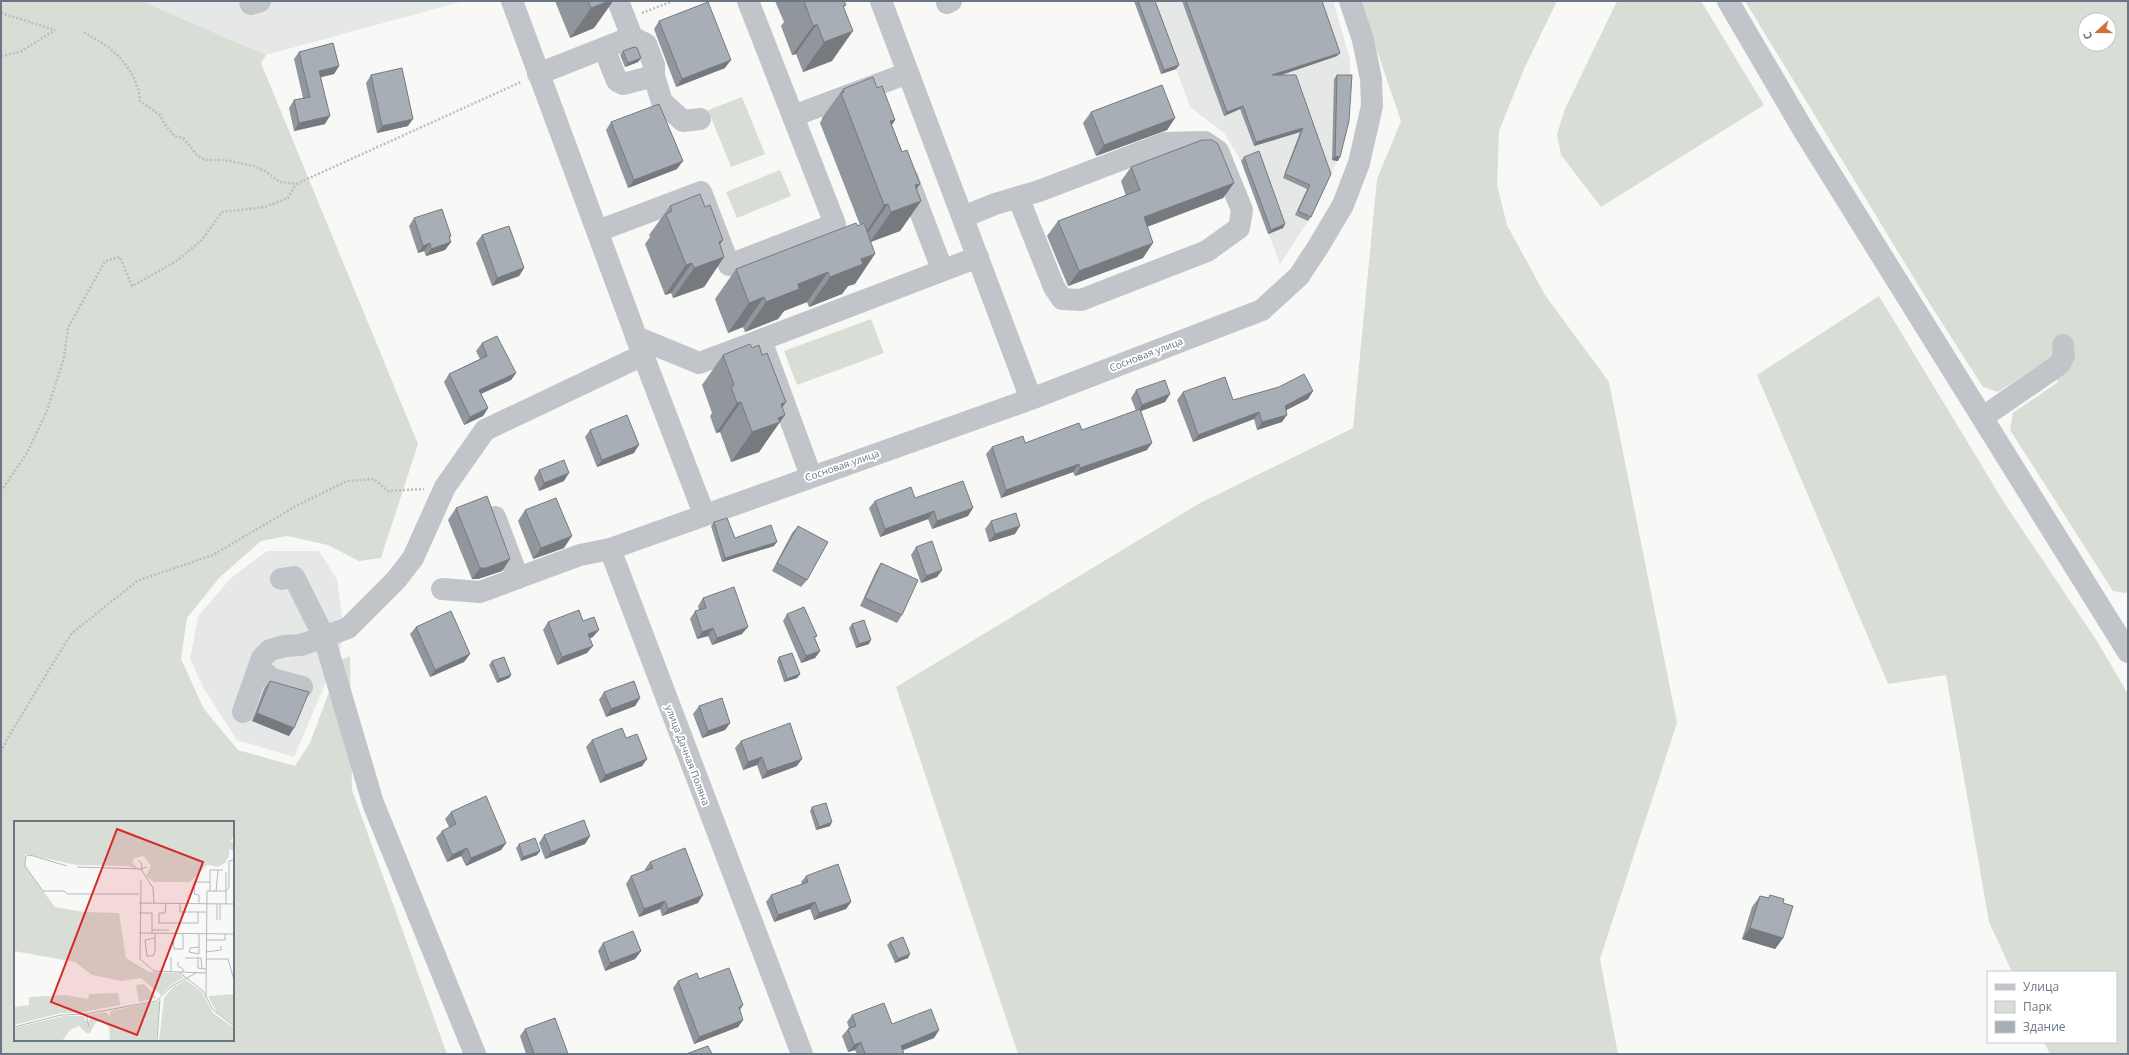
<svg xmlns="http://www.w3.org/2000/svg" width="2129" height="1055" font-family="'Open Sans',sans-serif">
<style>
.built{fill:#e6e8e7}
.green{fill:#d8ddd6;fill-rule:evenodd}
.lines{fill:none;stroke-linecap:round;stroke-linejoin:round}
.path{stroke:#bbbdc0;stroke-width:2.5;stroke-dasharray:2 2;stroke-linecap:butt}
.minor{stroke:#c1c4c8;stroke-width:22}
.wall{fill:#90969c}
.shaded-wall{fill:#767a7f}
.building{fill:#a8aeb5;stroke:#767a7f}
.labels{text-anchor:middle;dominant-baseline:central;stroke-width:4;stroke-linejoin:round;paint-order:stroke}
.street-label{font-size:10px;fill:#6b7684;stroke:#fff}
.inset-road{fill:none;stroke:#b3b9bf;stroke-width:1}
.view{fill:#d62828;fill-opacity:0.15;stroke:#d62828;stroke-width:2}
.inset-edge{fill:none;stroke:#6b7684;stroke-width:2}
</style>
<rect width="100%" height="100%" fill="#f8f9f7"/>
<g class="built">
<path d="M141 1H464L266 55Z"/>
<path d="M1134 1H1333L1350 59V79L1339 157 1308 221 1280 264 1241 161 1224 133 1190 107 1176 69 1161 74Z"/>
<path d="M267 551H319L337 579 342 617 341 647 294 757 237 740 204 689 190 659 198 616 231 578Z"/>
</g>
<g class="green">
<path d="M1 1H141L266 55 261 63 418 444 381 558 359 561 328 545 287 536 261 541 220 577 187 618 181 659 204 709 238 750 295 766 310 743 341 660 350 656 352 790 447 1054H1ZM15 822H233V1040H15Z"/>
<path d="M1360 1H1557L1524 69 1499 131 1497 185 1507 225 1545 295 1609 382 1677 723 1600 959 1618 1054H1018L896 687 1200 503 1353 428 1377 179 1401 121Z"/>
<path d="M1617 1H1701L1764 105 1601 207 1561 155 1557 134 1565 109Z"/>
<path d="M1745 1H2128V592L2125 593 2113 591 2010 430 2013 413 2058 382 2046 361 1998 392 1983 387 1928 301ZM2085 20H2109V44H2085Z"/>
<path d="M742 97 765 154 731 167 708 110Z"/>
<path d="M780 170 791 196 737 218 726 192Z"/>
<path d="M1879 296 2005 504 2097 641 2128 694V1054H2050L2044 1042H2116V972H2012L1989 922 1946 675 1888 684 1757 375Z"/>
<path d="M871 319 884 353 797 385 784 351Z"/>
</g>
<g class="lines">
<g class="path">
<path d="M1 13 55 30"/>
<path d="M642 13 673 1"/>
<path d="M84 32C91 37 98 40 105 45 123 57 139 79 140 101L160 115 164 123 174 136 183 138 197 155 205 160H224L254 166 265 171 280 182 296 184 521 82"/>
<path d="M1 56 20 52 55 30"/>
<path d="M1 491 27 453 47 411 64 358 68 328 105 261 120 257 132 286 175 262 202 240 222 212 265 207 288 198 296 184"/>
<path d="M1 752 7 739 71 634 137 581 213 555 296 506 347 481 374 479 388 491 424 489"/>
</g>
<g class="minor">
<path d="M250 1 251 4 260 1"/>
<path d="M512 1 643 355 704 514"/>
<path d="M881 1 1031 399"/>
<path d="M1728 1 1804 131 2128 652"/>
<path d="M947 3 951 1"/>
<path d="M632 37 646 44 654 65V76L662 102 683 121 700 119"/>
<path d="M604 48 617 81 623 84 654 76"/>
<path d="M538 74 632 37 618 1"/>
<path d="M793 116 908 73"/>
<path d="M907 177 942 269"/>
<path d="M963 217 995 204 1039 191 1165 143 1205 142 1218 151 1242 210 1239 228 1207 251 1081 300 1062 299 1054 287 1018 197"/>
<path d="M598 231 701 192 729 265 835 224 748 1"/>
<path d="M636 337 699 363 761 340"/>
<path d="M1983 417 2060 364 2064 355 2063 345"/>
<path d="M811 476 761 340 978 257"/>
<path d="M495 517 518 578"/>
<path d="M610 549 802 1054"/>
<path d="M442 589 480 592 580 555 610 549 1031 399 1262 310 1299 276 1318 247 1343 205 1359 163 1372 106 1371 79 1363 40 1350 1"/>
<path d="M259 668 272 679 302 687"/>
<path d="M243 712 262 658 270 650 285 646 301 645 324 637 294 577 281 579"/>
<path d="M475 1054 373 803 324 637 348 628 396 580 413 558 445 487 485 430 643 355"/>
</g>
</g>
<g class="wall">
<path d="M555 1H613L594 28 570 38Z"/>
<path d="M775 1H844L846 5 844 7 832 61 803 72 796 54 792 55 781 26 784 22Z"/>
<path d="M1134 1H1155L1179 65 1176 69 1161 74Z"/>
<path d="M1182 1H1322L1337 56 1281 75 1331 174 1311 217 1308 221 1295 215 1307 189 1283 178 1300 132 1254 146 1240 109 1224 116Z"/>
<path d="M659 21 725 68 676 87 654 29Z"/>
<path d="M623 51 641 58 638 62 625 67 620 55Z"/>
<path d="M299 52 339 66 334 74 321 77 325 124 294 131 289 108 294 100 303 98 294 59Z"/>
<path d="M371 75 408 126 377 133 366 83Z"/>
<path d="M1337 75 1338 161 1332 160 1334 79Z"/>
<path d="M877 88 895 120 892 125 921 201 900 231 871 242 855 284 848 286 842 294 809 307 807 302 784 311 778 319 745 332 743 327 728 333 715 299 736 269 860 225 820 123 822 119V118L843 89Z"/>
<path d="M1091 112 1175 118 1167 130 1096 156 1083 123Z"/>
<path d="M611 122 677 169 628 188 606 130Z"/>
<path d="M1244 157 1285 224 1283 228 1268 234 1241 161Z"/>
<path d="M1131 167 1234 183 1223 198 1147 227 1143 258 1068 286 1047 236 1058 221 1126 196 1121 181Z"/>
<path d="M670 206 720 245 724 257 704 287 673 298 671 293 665 295 645 244 650 237 649 235Z"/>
<path d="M414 218 450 239 451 242 445 250 426 256 424 251 418 253 409 226Z"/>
<path d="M482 235 524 268 519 276 492 286 476 243Z"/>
<path d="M482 343 516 373 511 380 481 394 488 408 483 416 464 425 444 382 449 374 480 359 476 351Z"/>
<path d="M723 355 782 407 764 445 759 452 731 462 720 432 716 433 710 416 712 413 702 385Z"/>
<path d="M1136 390 1170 394 1165 402 1141 411 1147 450 1075 476 1073 472 1001 498 986 454 992 447 1025 443 1082 430 1136 411 1131 398Z"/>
<path d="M1313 391 1308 399 1286 410 1282 422 1257 430 1254 419 1193 442 1177 400 1183 392 1233 400Z"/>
<path d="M590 430 634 453 597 467 585 437Z"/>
<path d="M539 470 564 481 539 491 534 478Z"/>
<path d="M915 498 968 516 932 529 928 519 880 537 869 508 875 501Z"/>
<path d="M456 508 510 559 502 571 478 579H472L448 520Z"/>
<path d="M525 510 564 548 533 559 518 521Z"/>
<path d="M991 521 1015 534 989 542 985 529Z"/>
<path d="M714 522 735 538 774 546 722 562 711 526Z"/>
<path d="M798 526 807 580 801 587 772 571 792 533Z"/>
<path d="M916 547 942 570 937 577 921 583 911 555Z"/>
<path d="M881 563 902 615 897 623 860 606 876 571Z"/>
<path d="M703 598 742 634 712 645 708 636 697 639 690 619 695 611 699 610 698 606Z"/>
<path d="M787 614 817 636 815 638 820 651 815 658 801 663 783 621Z"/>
<path d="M583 621 593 637 590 638 587 653 557 665 543 630 548 622Z"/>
<path d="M852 624 869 644 856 648 849 628Z"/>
<path d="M416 627 470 654 464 662 430 677 410 634Z"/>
<path d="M779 657 800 674 797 678 784 682 777 661Z"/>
<path d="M492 661 511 675 509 678 497 683 489 665Z"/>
<path d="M270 681 289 736 252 721 264 689Z"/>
<path d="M604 692 640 698 635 706 606 717 599 700Z"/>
<path d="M699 706 730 723 725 730 702 738 693 714Z"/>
<path d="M626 738 647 759 642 766 600 783 586 747 592 740Z"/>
<path d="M741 741 797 766 762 779 757 765 743 770 735 748Z"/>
<path d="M812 807 830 826 816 830 810 811Z"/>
<path d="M451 812 506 843 501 850 466 866 461 856 447 862 436 838 442 831 449 827 445 819Z"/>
<path d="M544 835 590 836 585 844 545 859 539 843Z"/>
<path d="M519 844 540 851 537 855 521 861 516 848Z"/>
<path d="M650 862 698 903 662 916 660 909 639 917 626 884 631 876 645 871V869Z"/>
<path d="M806 876 851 902 846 909 814 920 810 909 774 922 766 902 771 895 802 884 801 882Z"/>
<path d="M1770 895 1783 903V938L1775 949 1742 939 1752 907 1760 896 1768 898Z"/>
<path d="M890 942 908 958 895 963 887 945Z"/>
<path d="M603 943 641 951 635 959 605 971 598 951Z"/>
<path d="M699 979 743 1020 738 1027 694 1044 673 988 678 981Z"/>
<path d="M852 1015 892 1024 939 1030 934 1038 903 1050 904 1054H857L855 1050 848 1052 842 1036 848 1029 849 1028 847 1022Z"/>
<path d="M525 1029 568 1054H526L520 1036Z"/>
</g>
<g class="shaded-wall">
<path d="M609 1H613L594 28 570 38 591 8Z"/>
<path d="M817 24 796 54 792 55 813 26Z"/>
<path d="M853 31 832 61 803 72 824 42Z"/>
<path d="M1340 53 1337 56 1269 79 1272 75Z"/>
<path d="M641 58 638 62 625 67 628 63Z"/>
<path d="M731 60 725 68 676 87 682 79Z"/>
<path d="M1179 65 1176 69 1161 74 1164 70Z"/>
<path d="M339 66 334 74 314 79 319 71Z"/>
<path d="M1243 106 1240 109 1224 116 1227 112Z"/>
<path d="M330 116 325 124 294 131 299 123Z"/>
<path d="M1175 118 1167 130 1096 156 1104 145Z"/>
<path d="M413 119 408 126 377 133 382 126Z"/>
<path d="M895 120 874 150 890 121Z"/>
<path d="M1303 128 1300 132 1254 146 1256 142Z"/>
<path d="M1335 156 1340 157 1338 161 1332 160Z"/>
<path d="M683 161 677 169 628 188 634 180Z"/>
<path d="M1234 183 1223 198 1133 232 1144 217Z"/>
<path d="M920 184 903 208 921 201 900 231 870 242 891 212 915 185Z"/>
<path d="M888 204 867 234 864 235 884 205Z"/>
<path d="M1285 224 1283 228 1268 234 1271 230Z"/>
<path d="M451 236 446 244 451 242 445 250 426 256 431 249 449 237Z"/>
<path d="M723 240 707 263 724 257 704 287 673 298 694 268 719 242Z"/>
<path d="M430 243 424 251 418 253 423 246Z"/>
<path d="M1153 243 1143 258 1068 286 1079 271Z"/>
<path d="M875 254 855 284 848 286 842 294 809 307 830 277 861 259Z"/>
<path d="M692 263 671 293 665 295 686 265Z"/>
<path d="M524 268 519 276 492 286 497 278Z"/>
<path d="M828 272 807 302 784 311 778 319 745 332 766 302 798 284Z"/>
<path d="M764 297 743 327 728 333 749 303Z"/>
<path d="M516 373 511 380 474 397 479 390Z"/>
<path d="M1313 391 1308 399 1279 414 1285 406Z"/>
<path d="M1170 394 1165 402 1136 413 1142 405Z"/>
<path d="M741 402 720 432 716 433 737 403Z"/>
<path d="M786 402 769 426 778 418 785 415 759 452 731 462 752 432 781 404Z"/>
<path d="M488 408 483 416 464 425 470 417Z"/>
<path d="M1259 412 1254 419 1193 442 1198 435Z"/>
<path d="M1287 415 1282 422 1257 430 1262 422Z"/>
<path d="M1152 443 1147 450 1075 476 1080 468Z"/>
<path d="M639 445 634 453 597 467 602 460Z"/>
<path d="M1079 464 1073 472 1001 498 1006 490Z"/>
<path d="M569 473 564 481 539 491 544 483Z"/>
<path d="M973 508 968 516 932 529 937 521Z"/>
<path d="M934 511 928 519 880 537 885 529Z"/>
<path d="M1020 526 1015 534 989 542 995 534Z"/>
<path d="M572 536 564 548 533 559 541 548Z"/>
<path d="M777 542 774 546 722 562 725 558Z"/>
<path d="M510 559 502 571 478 579H472L480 568Z"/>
<path d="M942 570 937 577 921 583 926 576Z"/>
<path d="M748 627 742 634 712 645 717 638Z"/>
<path d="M713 628 708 636 697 639 702 632Z"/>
<path d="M599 630 593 637 583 641 588 634Z"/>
<path d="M871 640 869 644 856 648 859 644Z"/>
<path d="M593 646 587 653 557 665 562 657Z"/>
<path d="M820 651 815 658 801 663 806 656Z"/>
<path d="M470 654 464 662 430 677 435 670Z"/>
<path d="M800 674 797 678 784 682 787 679Z"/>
<path d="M511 675 509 678 497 683 499 679Z"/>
<path d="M640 698 635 706 606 717 611 709Z"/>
<path d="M257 713 294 728 289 736 252 721Z"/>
<path d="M730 723 725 730 702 738 708 731Z"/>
<path d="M762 757 757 765 743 770 748 762Z"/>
<path d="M647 759 642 766 600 783 605 775Z"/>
<path d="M802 759 797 766 762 779 767 771Z"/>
<path d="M832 822 830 826 816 830 819 827Z"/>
<path d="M590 836 585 844 545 859 551 852Z"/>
<path d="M506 843 501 850 466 866 471 858Z"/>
<path d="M467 848 461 856 447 862 452 855Z"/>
<path d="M540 851 537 855 521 861 523 857Z"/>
<path d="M703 895 698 903 662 916 668 909Z"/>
<path d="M665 901 660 909 639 917 644 909Z"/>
<path d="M815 902 810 909 774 922 778 915Z"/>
<path d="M851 902 846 909 814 920 819 913Z"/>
<path d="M1750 928 1783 938 1775 949 1742 939Z"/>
<path d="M641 951 635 959 605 971 610 963Z"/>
<path d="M910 954 908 958 895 963 898 959Z"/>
<path d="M743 1005 738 1013 739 1007Z"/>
<path d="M743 1020 738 1027 694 1044 699 1037Z"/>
<path d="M939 1030 934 1038 896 1053 901 1046Z"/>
<path d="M861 1042 855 1050 848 1052 854 1045Z"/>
</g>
<g class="building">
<path d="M588 1H609L591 8Z"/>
<path d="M804 1H844L846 5 843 6 853 31 824 42 817 24 813 26Z"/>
<path d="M1138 1H1155L1179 65 1164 70Z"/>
<path d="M1186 1H1322L1340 53 1272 75H1296L1331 174 1311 217 1298 211 1310 185 1285 174 1303 128 1256 142 1243 106 1227 112Z"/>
<path d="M708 2 731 60 682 79 659 21Z"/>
<path d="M333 43 339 66 319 71 330 116 299 123 294 100 310 97 299 52Z"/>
<path d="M634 47 637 48 641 58 628 63 623 51Z"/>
<path d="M402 68 413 119 382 126 371 75Z"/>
<path d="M1337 75H1352L1349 121 1340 157 1335 156Z"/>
<path d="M873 77 877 88 882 86 895 120 890 121 902 152 907 150 920 184 915 185 921 201 891 212 888 204 884 205 841 93 844 92 843 89Z"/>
<path d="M1162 85 1175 118 1104 145 1091 112Z"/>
<path d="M659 104 683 161 634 180 611 122Z"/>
<path d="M1202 140H1212L1218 144 1234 183 1144 217 1153 243 1079 271 1058 221 1140 190 1131 167Z"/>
<path d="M1259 151 1285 224 1271 230 1244 157Z"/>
<path d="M700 194 705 207 710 205 723 240 719 242 724 257 694 268 692 263 686 265 666 214 672 211 670 206Z"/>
<path d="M442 209 451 236 449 237 451 242 431 249 430 243 423 246 414 218Z"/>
<path d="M856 223 858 226 864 223 875 254 861 259 863 264 830 277 828 272 798 284 799 289 766 302 764 297 749 303 736 269Z"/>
<path d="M509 226 524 268 497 278 482 235Z"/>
<path d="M497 336 516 373 479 390 488 408 470 417 449 374 487 356 482 343Z"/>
<path d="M750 344 752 348 759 345 762 355 767 353 786 402 781 404 785 415 778 418 780 422 752 432 741 402 737 403 731 387 734 385 723 355Z"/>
<path d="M1304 374 1313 391 1285 406 1287 415 1262 422 1259 412 1198 435 1183 392 1225 377 1233 400 1279 387Z"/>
<path d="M1165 380 1170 394 1142 405 1136 390Z"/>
<path d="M1140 409 1152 443 1080 468 1079 464 1006 490 992 447 1023 436 1025 443 1079 423 1082 430Z"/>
<path d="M627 415 639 445 602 460 590 430Z"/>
<path d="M564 460 569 473 544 483 539 470Z"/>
<path d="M963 481 973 508 937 521 934 511 885 529 875 501 911 487 915 498Z"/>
<path d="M487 496 510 559 486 568H480L456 508Z"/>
<path d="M556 498 572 536 541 548 525 510Z"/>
<path d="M1016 513 1020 526 995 534 991 521Z"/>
<path d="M727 518 735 538 771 525 777 542 725 558 714 522Z"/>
<path d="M798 526 828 542 807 580 777 563Z"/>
<path d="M932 541 942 570 926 576 916 547Z"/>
<path d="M881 563 918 580 902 615 865 598Z"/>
<path d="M734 587 748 627 717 638 713 628 702 632 695 611 706 608 703 598Z"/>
<path d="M804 607 817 636 814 637 820 651 806 656 787 614Z"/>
<path d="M579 610 583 621 594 617 599 630 588 634 593 646 562 657 548 622Z"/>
<path d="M451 611 470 654 435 670 416 627Z"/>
<path d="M864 620 871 640 859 644 852 624Z"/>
<path d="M792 653 800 674 787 679 779 657Z"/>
<path d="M504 657 511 675 499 679 492 661Z"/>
<path d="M270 681 309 692 294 728 257 713Z"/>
<path d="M634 681 640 698 611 709 604 692Z"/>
<path d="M722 698 730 723 708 731 699 706Z"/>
<path d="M790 723 802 759 767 771 762 757 748 762 741 741Z"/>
<path d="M622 728 626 738 637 734 647 759 605 775 592 740Z"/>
<path d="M486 796 506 843 471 858 467 848 452 855 442 831 456 824 451 812Z"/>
<path d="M826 803 832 822 819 827 812 807Z"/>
<path d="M584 820 590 836 551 852 544 835Z"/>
<path d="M535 838 540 851 523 857 519 844Z"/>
<path d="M685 848 703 895 668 909 665 901 644 909 631 876 653 868 650 862Z"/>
<path d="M838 864 851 902 819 913 815 902 778 915 771 895 808 882 806 876Z"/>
<path d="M1770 895 1784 899 1783 903 1793 906 1783 938 1750 928 1760 896 1769 898Z"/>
<path d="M633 931 641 951 610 963 603 943Z"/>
<path d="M903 937 910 954 898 959 890 942Z"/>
<path d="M729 968 743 1005 739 1007 743 1020 699 1037 678 981 697 973 699 979Z"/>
<path d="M884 1003 892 1024 931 1009 939 1030 901 1046 904 1054H865L861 1042 854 1045 848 1029 856 1026 852 1015Z"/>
<path d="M555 1018 568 1054H534L525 1029Z"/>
<path d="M708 1046 712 1054H686Z"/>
</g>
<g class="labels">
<g class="street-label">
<text transform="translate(1146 354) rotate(-21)">Сосновая улица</text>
<text transform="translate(842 465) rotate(-19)">Сосновая улица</text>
<text transform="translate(688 755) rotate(69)">улица Дачная Поляна</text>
</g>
</g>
<g transform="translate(14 821)">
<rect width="220" height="220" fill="#f8f9f7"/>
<path d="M0 0H220V15L216 20 220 22V30L215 28V21V35L211 42 204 46 193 44 176 61H140L132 55 137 45 130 35 121 37 118 41 125 49 114 45 62 44 11 33V46L41 86 70 91 105 92 112 137 135 151 165 152 170 156 157 164 147 174 127 157 108 160 78 154 61 141 0 130ZM172 159 187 170 199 192 220 207V220H145L150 177 159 166ZM130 163 131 164 143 177 125 181 122 164ZM104 172 106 184 64 192H47L0 204V186L15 184V176L52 174 74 178 75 173ZM220 173V204L203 192 194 175ZM146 180 142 220H96L95 206 86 200 82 201 76 212H72L65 205 56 209 48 220H0V207L50 195H70L72 200 76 199 75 194 92 191 96 196V190Z" fill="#d8ddd6"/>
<path class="inset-road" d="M124 39 128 43 127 48 133 46M53 45 16 34 12 35 11 41V45L29 70H50L54 73H125M63 46 127 48 139 67 140 82M127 59 126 138 140 150 192 152M196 70V49H209M202 70 204 49M125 82 220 83M152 82 151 92H145V102H184V91M166 82V91H192M185 83V74L180 73 181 61H196M203 83V99M206 83V99M212 83V70L215 66V40L220 39M125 92H138V112M138 109H155M125 112 220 113M141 117 131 119 133 135H139L141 131V112M159 118 160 128H169V113M192 119H211V113M185 126 176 127 175 131 185 133V113M192 131 207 129V125M157 136V151M171 137H187L188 147M184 137V147L192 148M192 138H214L220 159M164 141V145L169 148V151M165 151 189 170 199 189 220 205M192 176 193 70H212V51M72 193 75 206M0 206 47 194 72 193 142 180 158 165 182 152M143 220 146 178"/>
<path class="view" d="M103 8 189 41 123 214 37 181Z"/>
<rect width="220" height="220" class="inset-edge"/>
</g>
<rect width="2129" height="1055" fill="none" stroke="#6b7684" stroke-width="4"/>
<rect x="1987" y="971" width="130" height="72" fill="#ffffff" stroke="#c4c8ce"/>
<rect x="1995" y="984" width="20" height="6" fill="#c1c4c8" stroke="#c4c8ce"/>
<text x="2023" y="991" font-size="12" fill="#6b7684">Улица</text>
<rect x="1995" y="1001" width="20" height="12" fill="#d8ddd6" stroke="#c4c8ce"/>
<text x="2023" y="1011" font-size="12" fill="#6b7684">Парк</text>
<rect x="1995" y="1021" width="20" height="12" fill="#a8aeb5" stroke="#c4c8ce"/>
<text x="2023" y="1031" font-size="12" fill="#6b7684">Здание</text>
<g transform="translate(2097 32) rotate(249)"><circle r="19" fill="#ffffff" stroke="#c4c8ce"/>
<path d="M0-3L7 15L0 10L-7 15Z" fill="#d1713e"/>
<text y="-6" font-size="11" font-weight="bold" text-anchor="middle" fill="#6b7684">С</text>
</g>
</svg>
